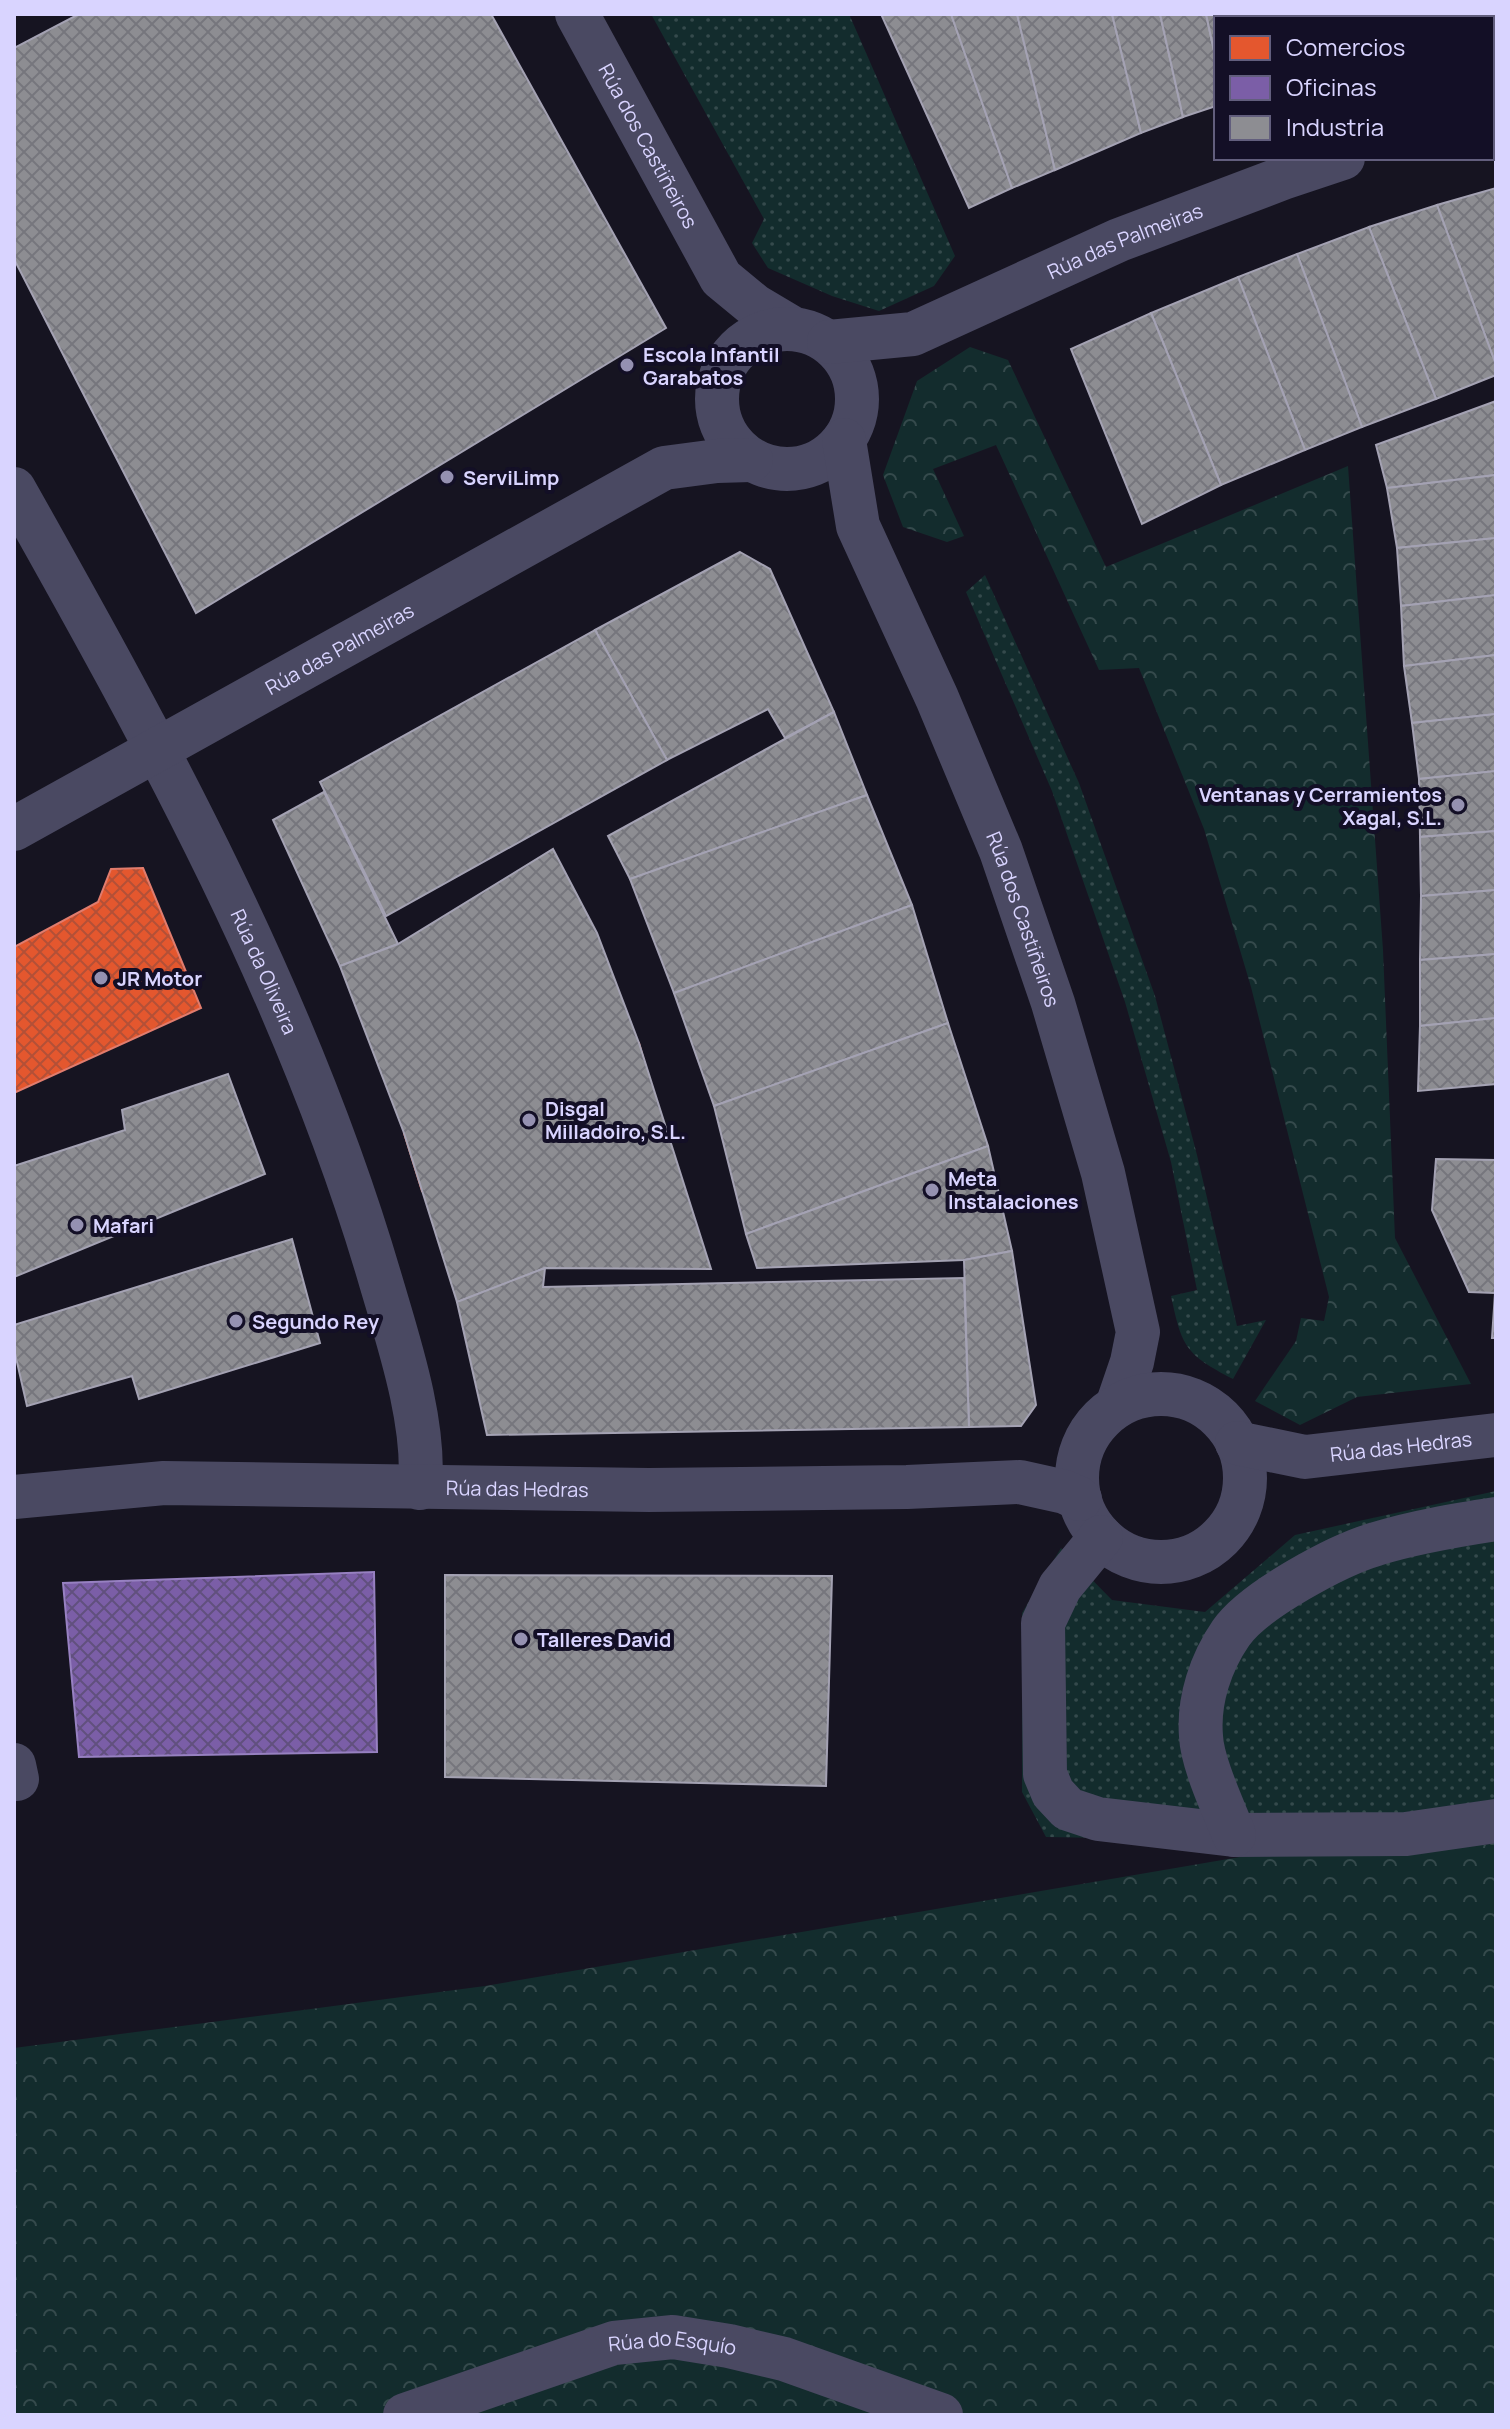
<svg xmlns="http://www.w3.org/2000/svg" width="1510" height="2429" font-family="Manrope,sans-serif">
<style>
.grass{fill:url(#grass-dots)}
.forest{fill:url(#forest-crowns)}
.shops{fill:url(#shops-cross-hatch);stroke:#e17c6d;stroke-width:2}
.offices{fill:url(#offices-cross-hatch);stroke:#9781c1;stroke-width:2}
.industry{fill:url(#industry-cross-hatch);stroke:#a4a2b3;stroke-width:2}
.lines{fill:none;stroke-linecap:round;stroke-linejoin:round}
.minor{stroke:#4a4962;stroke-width:44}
.poi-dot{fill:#9591b1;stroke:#130f26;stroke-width:3}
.labels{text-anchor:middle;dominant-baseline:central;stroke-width:8;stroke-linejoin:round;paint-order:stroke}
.street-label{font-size:20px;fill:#d9d4ff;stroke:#130f26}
.poi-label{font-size:20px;font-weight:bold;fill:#d9d4ff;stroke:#130f26;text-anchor:start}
</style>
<defs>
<pattern id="grass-dots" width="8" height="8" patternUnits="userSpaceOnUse" patternTransform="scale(2)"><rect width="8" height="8" fill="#132c2d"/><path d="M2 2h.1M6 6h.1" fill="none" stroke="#354a4c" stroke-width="1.8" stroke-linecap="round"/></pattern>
<pattern id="forest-crowns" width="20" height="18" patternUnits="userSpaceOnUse" patternTransform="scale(2)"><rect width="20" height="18" fill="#132c2d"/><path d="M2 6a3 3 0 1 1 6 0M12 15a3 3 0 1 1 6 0" fill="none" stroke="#354a4c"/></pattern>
<pattern id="shops-cross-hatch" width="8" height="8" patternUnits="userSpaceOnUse" patternTransform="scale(2)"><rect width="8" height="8" fill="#e4572e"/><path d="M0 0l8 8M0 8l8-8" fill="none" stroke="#b35037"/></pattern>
<pattern id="offices-cross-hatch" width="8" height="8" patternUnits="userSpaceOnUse" patternTransform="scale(2)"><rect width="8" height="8" fill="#7b5ea7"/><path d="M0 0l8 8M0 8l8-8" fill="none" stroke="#61507e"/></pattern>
<pattern id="industry-cross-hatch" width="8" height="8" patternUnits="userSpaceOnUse" patternTransform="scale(2)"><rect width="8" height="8" fill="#8d8d92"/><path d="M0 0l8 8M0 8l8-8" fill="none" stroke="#76767d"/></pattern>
</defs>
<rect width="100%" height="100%" fill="#161421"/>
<g class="grass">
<path d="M651 14H849L955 256 934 286 879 311 832 296 768 268 752 243 764 219Z"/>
<path d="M985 575 1079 783 1155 996 1197 1155 1237 1326 1266 1320 1233 1379C1185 1354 1182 1347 1171 1296L1197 1290 1171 1162 1125 1002 1052 791 966 592Z"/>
<path d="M1496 1491V1845L1046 1837 1022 1792V1613L1061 1548 1112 1600 1205 1612 1295 1535Z"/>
</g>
<g class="forest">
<path d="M970 347 1008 360 1106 567 1348 466 1383 950 1395 1238 1471 1384 1357 1397 1300 1425 1255 1401 1296 1341 1301 1318 1324 1321 1329 1297 1251 987 1204 829 1139 668 1099 670 996 445 933 469 964 536 947 542 903 527 883 475 917 381Z"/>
<path d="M1316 1844 1496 1845V2415H14V2048L485 1986Z"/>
</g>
<g class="shops">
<path d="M143 868 201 1008 14 1093V947L98 902 111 869Z"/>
<path d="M639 1043 657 1107 422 1191 404 1133Z"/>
</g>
<path class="offices" d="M374 1572 377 1752 79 1757 63 1583Z"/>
<g class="industry">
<path d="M79 14H491L666 328 196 613 14 259V48Z"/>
<path d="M881 14H951L1012 188 969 208Z"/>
<path d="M951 14H1017L1055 170 1012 188Z"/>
<path d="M1017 14H1112L1141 133 1055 170Z"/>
<path d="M1112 14H1160L1183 117 1141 133Z"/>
<path d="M1160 14H1206L1216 60V106L1183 117Z"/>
<path d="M1206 14H1300L1301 18H1216V60Z"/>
<path d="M1300 14H1394V18H1301Z"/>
<path d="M1394 14H1453L1454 18H1394Z"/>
<path d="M1453 14H1492L1476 18H1454Z"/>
<path d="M1496 188V365L1437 205Z"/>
<path d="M1437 205 1496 365V375L1436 399 1369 227Z"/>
<path d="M1369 227 1436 399 1362 427 1297 254Z"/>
<path d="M1297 254 1362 427 1305 450 1238 277Z"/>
<path d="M1238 277 1305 450 1221 485 1151 313Z"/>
<path d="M1151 313 1221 485 1142 524 1071 349Z"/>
<path d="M1496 401V475L1387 488 1376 445Z"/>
<path d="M1496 475V538L1397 548 1387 488Z"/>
<path d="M1496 538V595L1401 606 1397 548Z"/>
<path d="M740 552 770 569 834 712 785 738 768 709 667 760 595 630Z"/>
<path d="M1496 595V655L1404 666 1401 606Z"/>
<path d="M595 630 667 760 386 916 320 782Z"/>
<path d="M1496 655V714L1412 723 1404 666Z"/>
<path d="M834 712 867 795 630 879 608 836Z"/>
<path d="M1496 714V771L1419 779 1412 723Z"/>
<path d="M1496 771V831L1420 837 1419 779Z"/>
<path d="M324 792 398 944 340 966 273 820Z"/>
<path d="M867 795 912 905 674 993 630 879Z"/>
<path d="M1496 831V890L1421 896 1420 837Z"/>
<path d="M553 849 597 933 639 1043 711 1269 545 1268 457 1302 404 1133 340 966 398 944Z"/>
<path d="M1496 890V954L1420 960 1421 896Z"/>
<path d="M912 905 948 1023 714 1106 674 993Z"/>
<path d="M1496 954V1018L1420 1026V960Z"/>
<path d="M1496 1018V1084L1418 1091 1420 1026Z"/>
<path d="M948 1023 988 1146 746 1234 714 1106Z"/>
<path d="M228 1074 265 1174 14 1277V1166L125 1130 122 1110Z"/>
<path d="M988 1146 1012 1251 964 1260 757 1268 746 1234Z"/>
<path d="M1436 1159 1496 1160V1338H1492L1495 1293 1469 1292 1432 1210Z"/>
<path d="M292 1239 320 1343 139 1399 132 1376 27 1406 14 1349V1325Z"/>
<path d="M1012 1251 1036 1405 1021 1426 969 1427 964 1260Z"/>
<path d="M545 1268 543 1287 964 1278 969 1427 487 1435 457 1302Z"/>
<path d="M445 1575 832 1576 826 1786 445 1777Z"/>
</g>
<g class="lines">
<g class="minor">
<path id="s1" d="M577 14 721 278 755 306 792 328"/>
<path d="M1492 109 1496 108"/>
<circle cx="787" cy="399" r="70"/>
<path id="s2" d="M829 342 913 334 1119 240 1283 178 1343 158"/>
<path id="s3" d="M844 440 858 526 937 698 1001 851 1053 1003 1103 1173 1138 1332 1132 1362 1117 1406"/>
<path id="s4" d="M14 489C157 743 299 1000 381 1282 399 1343 426 1424 420 1488"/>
<path id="s5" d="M14 829 664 468 717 461 751 460"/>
<circle cx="1161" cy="1478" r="84"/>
<path id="s6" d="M1237 1443 1305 1457 1496 1435"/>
<path id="s7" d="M14 1497 164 1483 649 1490 907 1487 1020 1482 1065 1492 1080 1499"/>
<path d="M1101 1537 1060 1587 1043 1623 1045 1774 1053 1793 1068 1809 1098 1819 1234 1835 1406 1834 1496 1821"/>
<path d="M14 1765 17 1779"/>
<path d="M1234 1835C1224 1809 1202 1763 1201 1736 1198 1700 1211 1662 1231 1633 1254 1600 1338 1555 1376 1544 1414 1532 1457 1525 1496 1519"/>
<path id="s8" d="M405 2415 614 2343 673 2337 729 2346 784 2359 941 2415"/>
</g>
</g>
<g class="poi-dot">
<circle cx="627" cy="365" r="8"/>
<circle cx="447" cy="477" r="8"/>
<circle cx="1458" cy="805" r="8"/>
<circle cx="101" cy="978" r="8"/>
<circle cx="529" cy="1120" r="8"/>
<circle cx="932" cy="1190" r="8"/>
<circle cx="77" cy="1225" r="8"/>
<circle cx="236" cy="1321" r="8"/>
<circle cx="521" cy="1639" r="8"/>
</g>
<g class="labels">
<g class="street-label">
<text stroke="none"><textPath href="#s1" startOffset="150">Rúa dos Castiñeiros</textPath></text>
<text stroke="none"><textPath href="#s2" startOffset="316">Rúa das Palmeiras</textPath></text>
<text stroke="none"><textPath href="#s5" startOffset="372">Rúa das Palmeiras</textPath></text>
<text stroke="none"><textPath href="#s3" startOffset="514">Rúa dos Castiñeiros</textPath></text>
<text stroke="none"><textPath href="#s4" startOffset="544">Rúa da Oliveira</textPath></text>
<text stroke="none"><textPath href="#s6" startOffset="166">Rúa das Hedras</textPath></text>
<text stroke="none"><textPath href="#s7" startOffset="504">Rúa das Hedras</textPath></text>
<text stroke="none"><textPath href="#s8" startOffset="280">Rúa do Esquío</textPath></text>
</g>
<g class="poi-label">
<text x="643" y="354">Escola Infantil<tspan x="643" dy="23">Garabatos</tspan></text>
<text x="463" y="477">ServiLimp</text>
<text x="1442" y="794" text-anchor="end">Ventanas y Cerramientos<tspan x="1442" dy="23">Xagal, S.L.</tspan></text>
<text x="117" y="978">JR Motor</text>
<text x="545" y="1108">Disgal<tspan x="545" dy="23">Milladoiro, S.L.</tspan></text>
<text x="948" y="1178">Meta<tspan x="948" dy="23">Instalaciones</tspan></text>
<text x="93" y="1225">Mafari</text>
<text x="252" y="1321">Segundo Rey</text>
<text x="537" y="1639">Talleres David</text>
</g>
</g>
<rect width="1510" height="2429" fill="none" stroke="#d9d4ff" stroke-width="32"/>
<rect x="1214" y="16" width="280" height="144" fill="#130f26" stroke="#625e7d" stroke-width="2"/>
<rect x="1230" y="36" width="40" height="24" fill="#e4572e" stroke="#625e7d" stroke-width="2"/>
<text x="1286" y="56" font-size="24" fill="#d9d4ff">Comercios</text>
<rect x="1230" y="76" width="40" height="24" fill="#7b5ea7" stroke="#625e7d" stroke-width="2"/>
<text x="1286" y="96" font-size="24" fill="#d9d4ff">Oficinas</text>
<rect x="1230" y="116" width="40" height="24" fill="#8d8d92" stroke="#625e7d" stroke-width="2"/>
<text x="1286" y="136" font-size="24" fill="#d9d4ff">Industria</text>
</svg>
